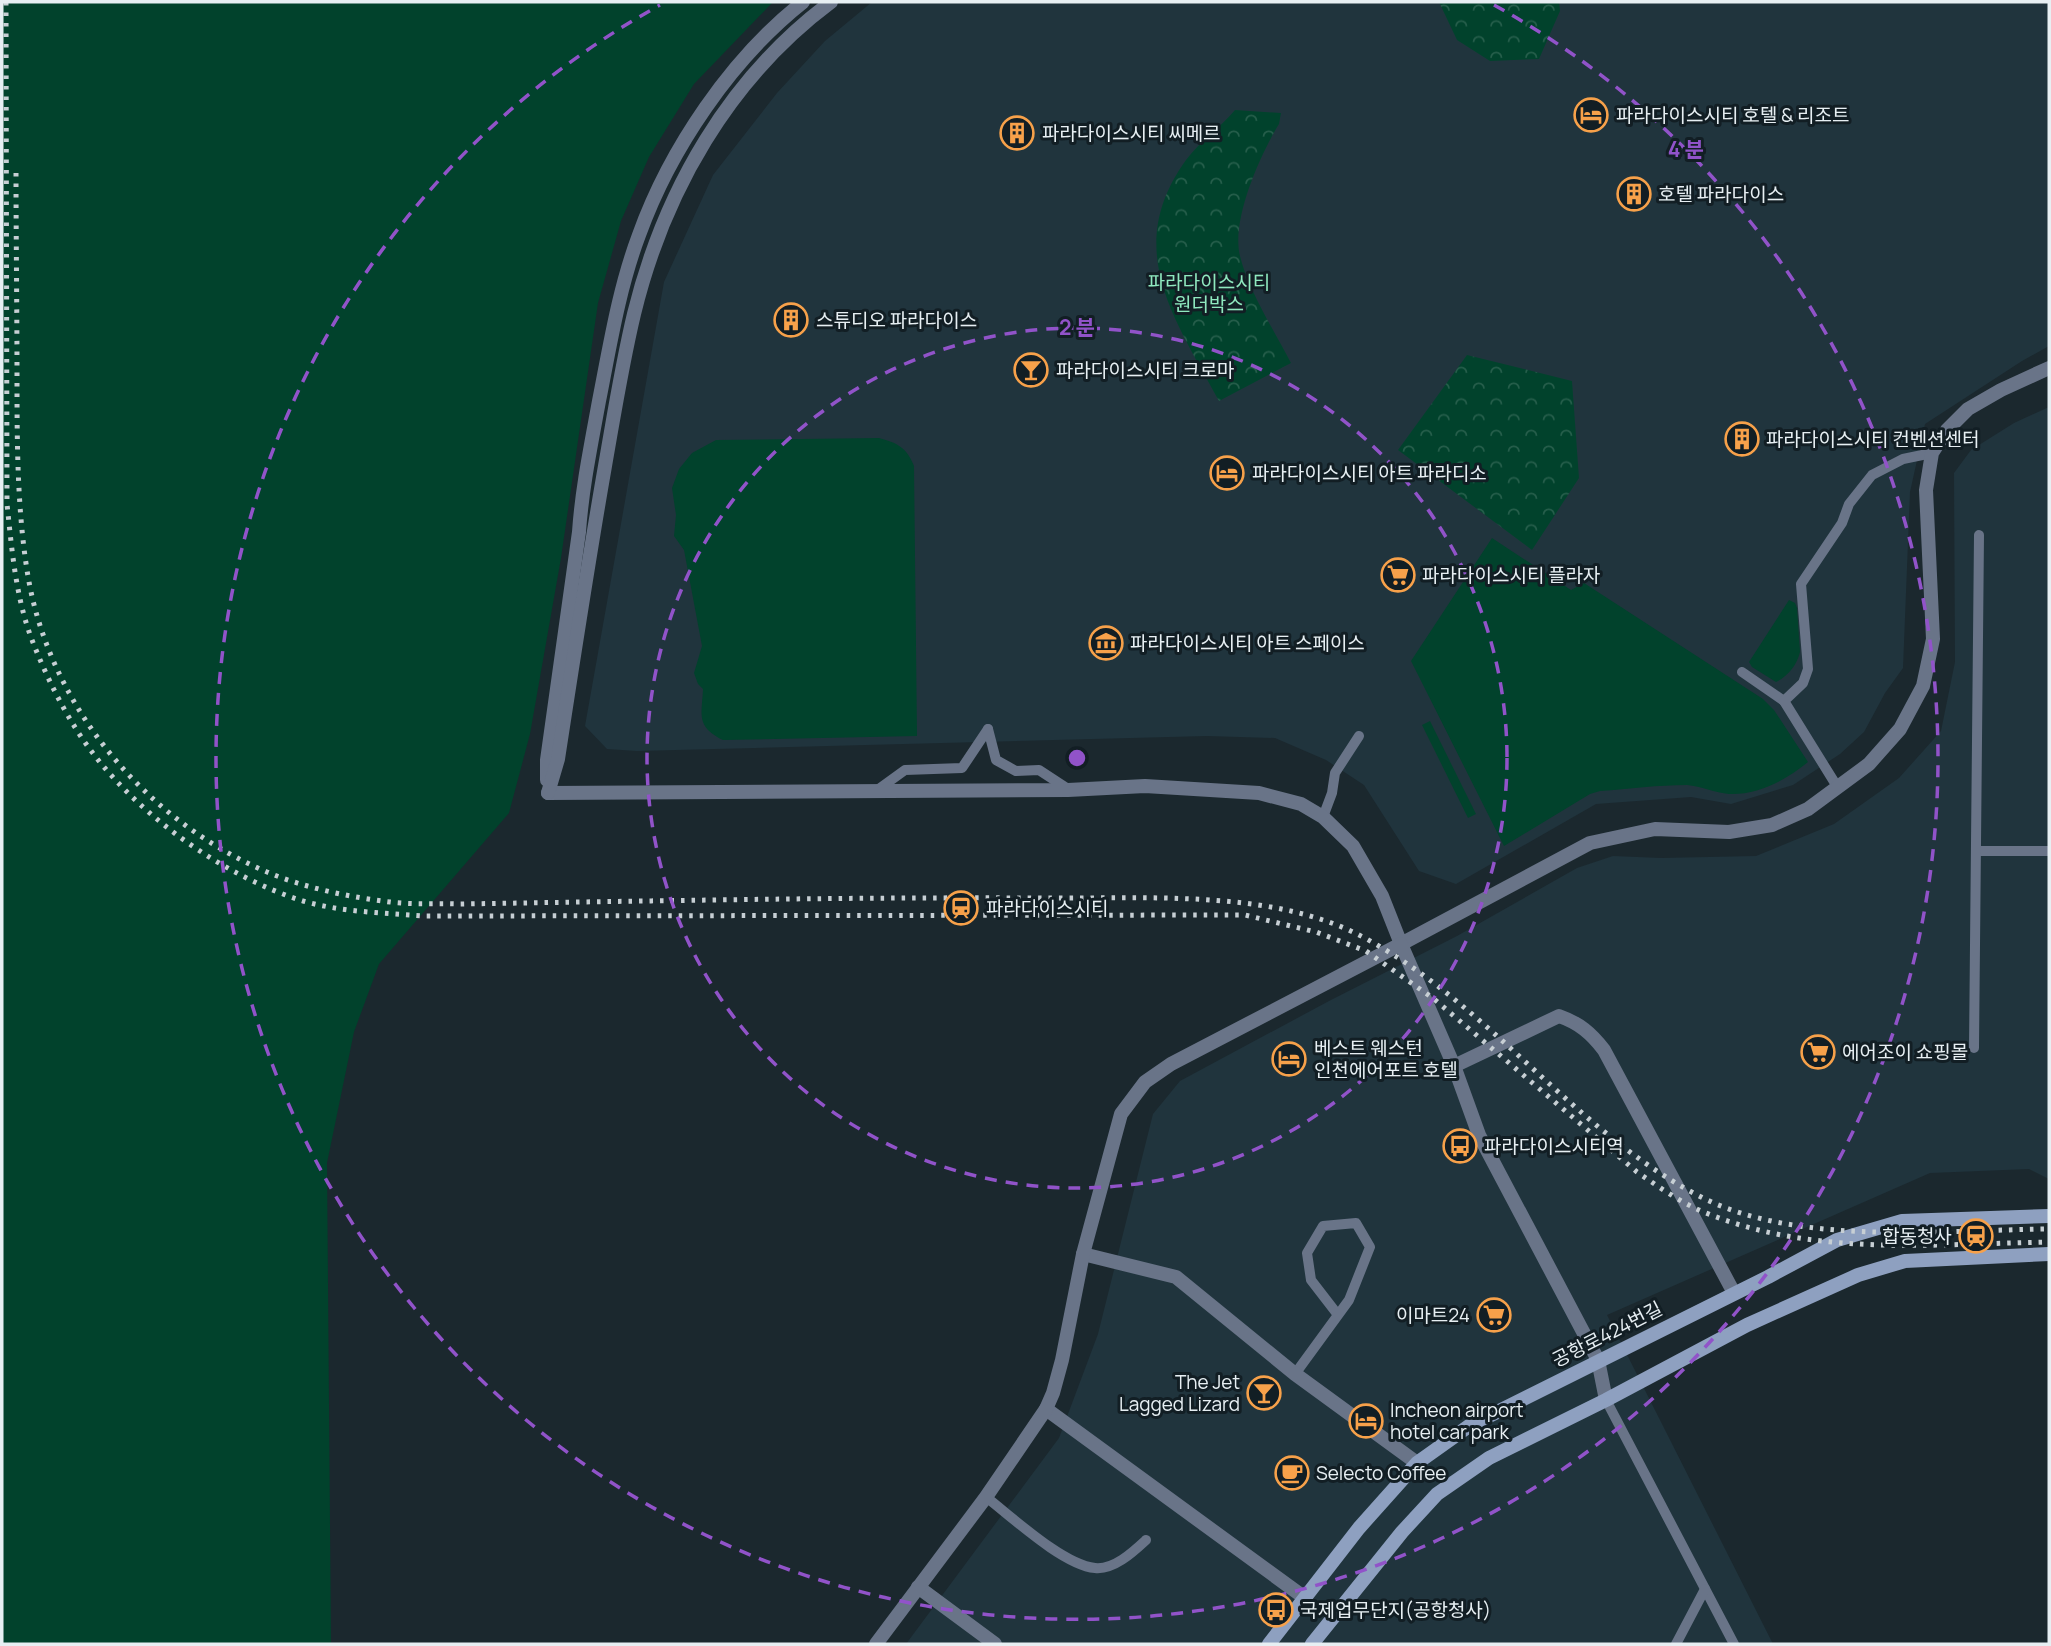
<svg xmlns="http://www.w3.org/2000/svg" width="2051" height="1646" font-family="Manrope,'Noto Sans KR',sans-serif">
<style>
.built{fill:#20343d}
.grass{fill:#01422c}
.park{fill:url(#park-crowns)}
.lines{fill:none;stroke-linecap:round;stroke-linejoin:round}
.lane{stroke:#697488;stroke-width:10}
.street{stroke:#697488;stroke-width:14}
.secondary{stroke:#8ea0c0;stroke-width:14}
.rail{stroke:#c7cfd4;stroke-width:5;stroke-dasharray:3.5 7;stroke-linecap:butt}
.ring{fill:none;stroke:#9153c9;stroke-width:3.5;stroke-dasharray:12 9}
.labels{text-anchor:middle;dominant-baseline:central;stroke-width:6;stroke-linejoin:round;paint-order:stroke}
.poi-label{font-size:19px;fill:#e7eff3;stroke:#121e24;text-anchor:start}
.park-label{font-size:19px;fill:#8fe9bf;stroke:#121e24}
.street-label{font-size:19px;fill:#e7eff3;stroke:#121e24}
.centre{fill:#9153c9;stroke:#121e24;stroke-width:3.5}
.ring-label{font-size:21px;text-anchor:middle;font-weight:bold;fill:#9153c9;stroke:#121e24;stroke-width:6;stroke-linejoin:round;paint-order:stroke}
</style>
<defs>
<pattern id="park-crowns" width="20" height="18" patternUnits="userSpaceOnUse" patternTransform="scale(1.75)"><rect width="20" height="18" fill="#01422c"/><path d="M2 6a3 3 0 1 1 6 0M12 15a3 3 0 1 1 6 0" fill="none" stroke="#265e4b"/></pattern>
</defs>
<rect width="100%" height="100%" fill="#1b282e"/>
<g class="built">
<path d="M872 2H2049V346L2022 361 1925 424 1910 492 1903 668 1885 693 1864 732 1840 754 1793 785 1731 804 1691 797 1596 804 1456 884 1419 871 1364 785 1326 760 1275 738 1207 736 637 751 607 749 585 726 664 282 713 175 777 93 825 41Z"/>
<path d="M2049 407V1179L2029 1169 1930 1173 1607 1315 1773 1644H906L1059 1438 1098 1334 1153 1114 1180 1081 1329 1001 1457 936 1577 868 1613 856 1661 858 1756 856 1834 824 1899 778 1941 731 1955 662 1954 473 1971 450 2014 423Z"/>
</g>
<g class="grass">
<path d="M2 2H773L694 84 649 157 621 221 598 303 561 558 530 734 509 813 379 964 354 1032 327 1163 331 1644H2Z"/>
<path d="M879 438C898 443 907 448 914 466L917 736 723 740C695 726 702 714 703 689L698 684 694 673 702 646 684 550 674 536 676 515 672 488 679 469 692 453 716 440Z"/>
<path d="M1492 538 1571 590 1584 583 1763 699 1774 710 1808 762C1786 780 1759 795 1729 794 1715 793 1701 786 1687 785 1658 785 1629 789 1600 791L1590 794 1504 846 1411 661Z"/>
<path d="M1789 600 1795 603 1797 608 1800 652C1797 665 1788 676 1776 682L1752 667 1749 662Z"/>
<path d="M1430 721 1476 814 1468 818 1422 725Z"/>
</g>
<g class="park">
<path d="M1439 2H1559L1560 11 1539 59 1490 61 1457 40Z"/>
<path d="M1235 110 1281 113 1279 124C1260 155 1231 220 1240 256 1248 290 1275 332 1291 363L1219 401C1175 319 1122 249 1186 160 1200 141 1220 128 1235 110Z"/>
<path d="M1467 355 1572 381 1579 478 1532 550 1398 450Z"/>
</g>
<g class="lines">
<g class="lane">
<path d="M1742 672 1784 701"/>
<path d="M988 729 996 760 1016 771 1039 770 1068 789"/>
<path d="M1838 788 1784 701 1803 683 1808 669 1801 584 1842 523 1849 504 1872 475 1903 459 1932 453"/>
<path d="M876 791 905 770 962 768 988 729"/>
<path d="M1323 817 1332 793 1335 773 1359 736"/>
<path d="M1977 851H2049"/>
<path d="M1974 1048 1979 535"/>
<path d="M1295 1374 1349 1300 1370 1247 1356 1223 1323 1226 1307 1253 1311 1280 1338 1315"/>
<path d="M1606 1400 1734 1644"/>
<path d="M986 1497C1012 1517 1063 1565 1095 1568 1114 1570 1133 1552 1146 1540"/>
<path d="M1676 1644 1705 1589"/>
</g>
<g class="street">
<path d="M547 780V760L579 532C582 488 591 445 599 401 610 345 619 288 639 235 670 149 731 59 803 2"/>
<path d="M548 793 1068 790 1145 786 1259 793 1301 804 1323 817 1353 846 1382 896 1401 944 1590 843 1655 829 1729 832 1772 825 1808 809 1869 764 1900 729 1923 686 1933 639 1926 490 1932 453 1947 430 1968 409 2001 390 2049 368"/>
<path d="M548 793 558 759C573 661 588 563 605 466 614 415 622 364 634 314 664 191 729 78 831 2"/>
<path d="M1454 1066 1559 1016C1579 1023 1591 1033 1604 1050L1734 1293"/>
<path d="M1083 1254 1176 1277 1295 1374 1417 1463"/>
<path d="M1046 1409 1305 1598"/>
<path d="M918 1587 995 1644"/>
<path d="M876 1644 986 1497 1046 1409 1053 1393 1062 1360 1083 1254 1121 1114 1145 1082 1171 1064 1401 944 1454 1066 1479 1135 1598 1360 1606 1400"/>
</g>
<g class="secondary">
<path d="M1269 1644 1359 1528 1417 1463 1469 1426 1768 1277 1837 1240 1902 1221 2049 1216"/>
<path d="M1312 1644 1402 1532 1437 1494 1489 1458 1606 1400 1747 1325 1858 1275 1905 1261 2049 1254"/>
</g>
<g class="rail">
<path d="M6 2 7 504C12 551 16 601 34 645 49 683 70 724 95 756 145 820 226 877 303 901 341 912 384 913 424 916L1245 915 1316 932 1366 951 1434 999 1637 1172C1659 1187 1681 1203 1706 1213 1814 1257 1935 1244 2049 1242"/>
<path d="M16 173C16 240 17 307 17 375 17 439 17 506 27 570 47 703 144 820 267 872 305 888 349 897 390 902 413 905 436 903 459 904 651 901 844 897 1037 898 1127 899 1237 891 1323 920 1354 930 1380 946 1406 963 1511 1034 1592 1143 1705 1199 1802 1246 1944 1230 2049 1229"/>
</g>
</g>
<g class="ring">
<circle cx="1077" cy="758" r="430"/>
<path d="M1494 5A861 861 0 1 1 660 5"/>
</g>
<defs>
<symbol id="hotel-ring" viewBox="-11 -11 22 22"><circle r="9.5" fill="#121e24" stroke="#f7a14a" stroke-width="1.5"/><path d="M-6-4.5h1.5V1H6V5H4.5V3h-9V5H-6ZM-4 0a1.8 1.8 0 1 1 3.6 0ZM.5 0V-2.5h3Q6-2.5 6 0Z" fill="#f7a14a"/></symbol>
<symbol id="building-ring" viewBox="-11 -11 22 22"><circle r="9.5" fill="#121e24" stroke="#f7a14a" stroke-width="1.5"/><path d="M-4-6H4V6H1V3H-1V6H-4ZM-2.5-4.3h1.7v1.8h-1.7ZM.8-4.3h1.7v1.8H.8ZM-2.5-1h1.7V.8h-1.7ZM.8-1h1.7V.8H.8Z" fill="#f7a14a"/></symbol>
<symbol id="bar-ring" viewBox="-11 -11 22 22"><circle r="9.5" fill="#121e24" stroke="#f7a14a" stroke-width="1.5"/><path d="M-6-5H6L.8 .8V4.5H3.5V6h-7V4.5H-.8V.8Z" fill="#f7a14a"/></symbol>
<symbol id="supermarket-ring" viewBox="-11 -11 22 22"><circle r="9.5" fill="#121e24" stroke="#f7a14a" stroke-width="1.5"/><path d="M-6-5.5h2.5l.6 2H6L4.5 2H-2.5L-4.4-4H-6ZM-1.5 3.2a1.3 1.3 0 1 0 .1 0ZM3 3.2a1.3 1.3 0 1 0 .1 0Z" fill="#f7a14a"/></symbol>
<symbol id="museum-ring" viewBox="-11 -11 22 22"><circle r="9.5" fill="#121e24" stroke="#f7a14a" stroke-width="1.5"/><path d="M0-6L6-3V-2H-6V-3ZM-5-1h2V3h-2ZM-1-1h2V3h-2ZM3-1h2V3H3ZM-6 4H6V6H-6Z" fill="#f7a14a"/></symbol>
<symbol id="station-ring" viewBox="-11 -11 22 22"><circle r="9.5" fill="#121e24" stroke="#f7a14a" stroke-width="1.5"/><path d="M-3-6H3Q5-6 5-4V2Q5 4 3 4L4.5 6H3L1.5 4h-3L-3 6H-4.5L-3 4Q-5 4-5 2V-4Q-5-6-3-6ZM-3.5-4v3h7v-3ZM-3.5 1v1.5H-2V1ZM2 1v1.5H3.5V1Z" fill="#f7a14a"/></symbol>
<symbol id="bus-ring" viewBox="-11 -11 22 22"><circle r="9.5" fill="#121e24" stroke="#f7a14a" stroke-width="1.5"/><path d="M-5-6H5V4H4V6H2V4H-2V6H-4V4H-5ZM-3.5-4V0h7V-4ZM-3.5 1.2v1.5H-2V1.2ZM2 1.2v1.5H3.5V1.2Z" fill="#f7a14a"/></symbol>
<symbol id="cafe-ring" viewBox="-11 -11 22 22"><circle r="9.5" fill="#121e24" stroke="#f7a14a" stroke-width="1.5"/><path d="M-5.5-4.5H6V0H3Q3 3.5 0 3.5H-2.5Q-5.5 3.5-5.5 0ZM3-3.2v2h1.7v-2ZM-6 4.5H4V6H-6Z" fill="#f7a14a"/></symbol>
</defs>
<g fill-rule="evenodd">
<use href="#hotel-ring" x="1572" y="96" width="38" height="38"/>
<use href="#building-ring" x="998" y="114" width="38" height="38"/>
<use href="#building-ring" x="1615" y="175" width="38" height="38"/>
<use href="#building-ring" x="772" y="301" width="38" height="38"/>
<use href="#bar-ring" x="1012" y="351" width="38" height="38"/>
<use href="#building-ring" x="1723" y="420" width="38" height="38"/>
<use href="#hotel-ring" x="1208" y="454" width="38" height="38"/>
<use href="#supermarket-ring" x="1379" y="556" width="38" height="38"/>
<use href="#museum-ring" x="1087" y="624" width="38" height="38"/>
<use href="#station-ring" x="942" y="889" width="38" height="38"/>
<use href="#supermarket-ring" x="1799" y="1033" width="38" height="38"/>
<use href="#hotel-ring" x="1270" y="1040" width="38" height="38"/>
<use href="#bus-ring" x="1441" y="1127" width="38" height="38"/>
<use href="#station-ring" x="1957" y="1217" width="38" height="38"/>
<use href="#supermarket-ring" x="1475" y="1296" width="38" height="38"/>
<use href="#bar-ring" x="1245" y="1374" width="38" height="38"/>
<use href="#hotel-ring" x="1347" y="1402" width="38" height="38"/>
<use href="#cafe-ring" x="1273" y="1454" width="38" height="38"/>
<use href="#bus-ring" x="1257" y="1591" width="38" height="38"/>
</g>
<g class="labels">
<g class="poi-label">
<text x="1616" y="115">파라다이스시티 호텔 &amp; 리조트</text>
<text x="1042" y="133">파라다이스시티 씨메르</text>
<text x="1658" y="194">호텔 파라다이스</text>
<text x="816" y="320">스튜디오 파라다이스</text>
<text x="1056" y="370">파라다이스시티 크로마</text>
<text x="1766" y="439">파라다이스시티 컨벤션센터</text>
<text x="1252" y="473">파라다이스시티 아트 파라디소</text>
<text x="1422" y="575">파라다이스시티 플라자</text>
<text x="1130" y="643">파라다이스시티 아트 스페이스</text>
<text x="986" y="908">파라다이스시티</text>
<text x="1314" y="1048">베스트 웨스턴<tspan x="1314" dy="22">인천에어포트 호텔</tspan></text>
<text x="1842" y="1052">에어조이 쇼핑몰</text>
<text x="1484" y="1146">파라다이스시티역</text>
<text x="1952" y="1236" text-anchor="end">합동청사</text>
<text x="1470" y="1315" text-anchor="end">이마트24</text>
<text x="1240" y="1382" text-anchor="end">The Jet<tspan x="1240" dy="22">Lagged Lizard</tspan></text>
<text x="1390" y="1410">Incheon airport<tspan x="1390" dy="22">hotel car park</tspan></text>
<text x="1316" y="1473">Selecto Coffee</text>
<text x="1300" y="1610">국제업무단지(공항청사)</text>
</g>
<g class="park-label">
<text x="1209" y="282">파라다이스시티<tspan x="1209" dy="22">원더박스</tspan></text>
</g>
<g class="street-label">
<text transform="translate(1607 1334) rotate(-27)">공항로424번길</text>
</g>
</g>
<circle cx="1077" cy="758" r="10" class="centre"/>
<g class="ring-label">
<text x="1686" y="157">4 분</text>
<text x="1077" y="335">2 분</text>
</g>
<rect width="2051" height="1646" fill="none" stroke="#e7eff3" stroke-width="7"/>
</svg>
